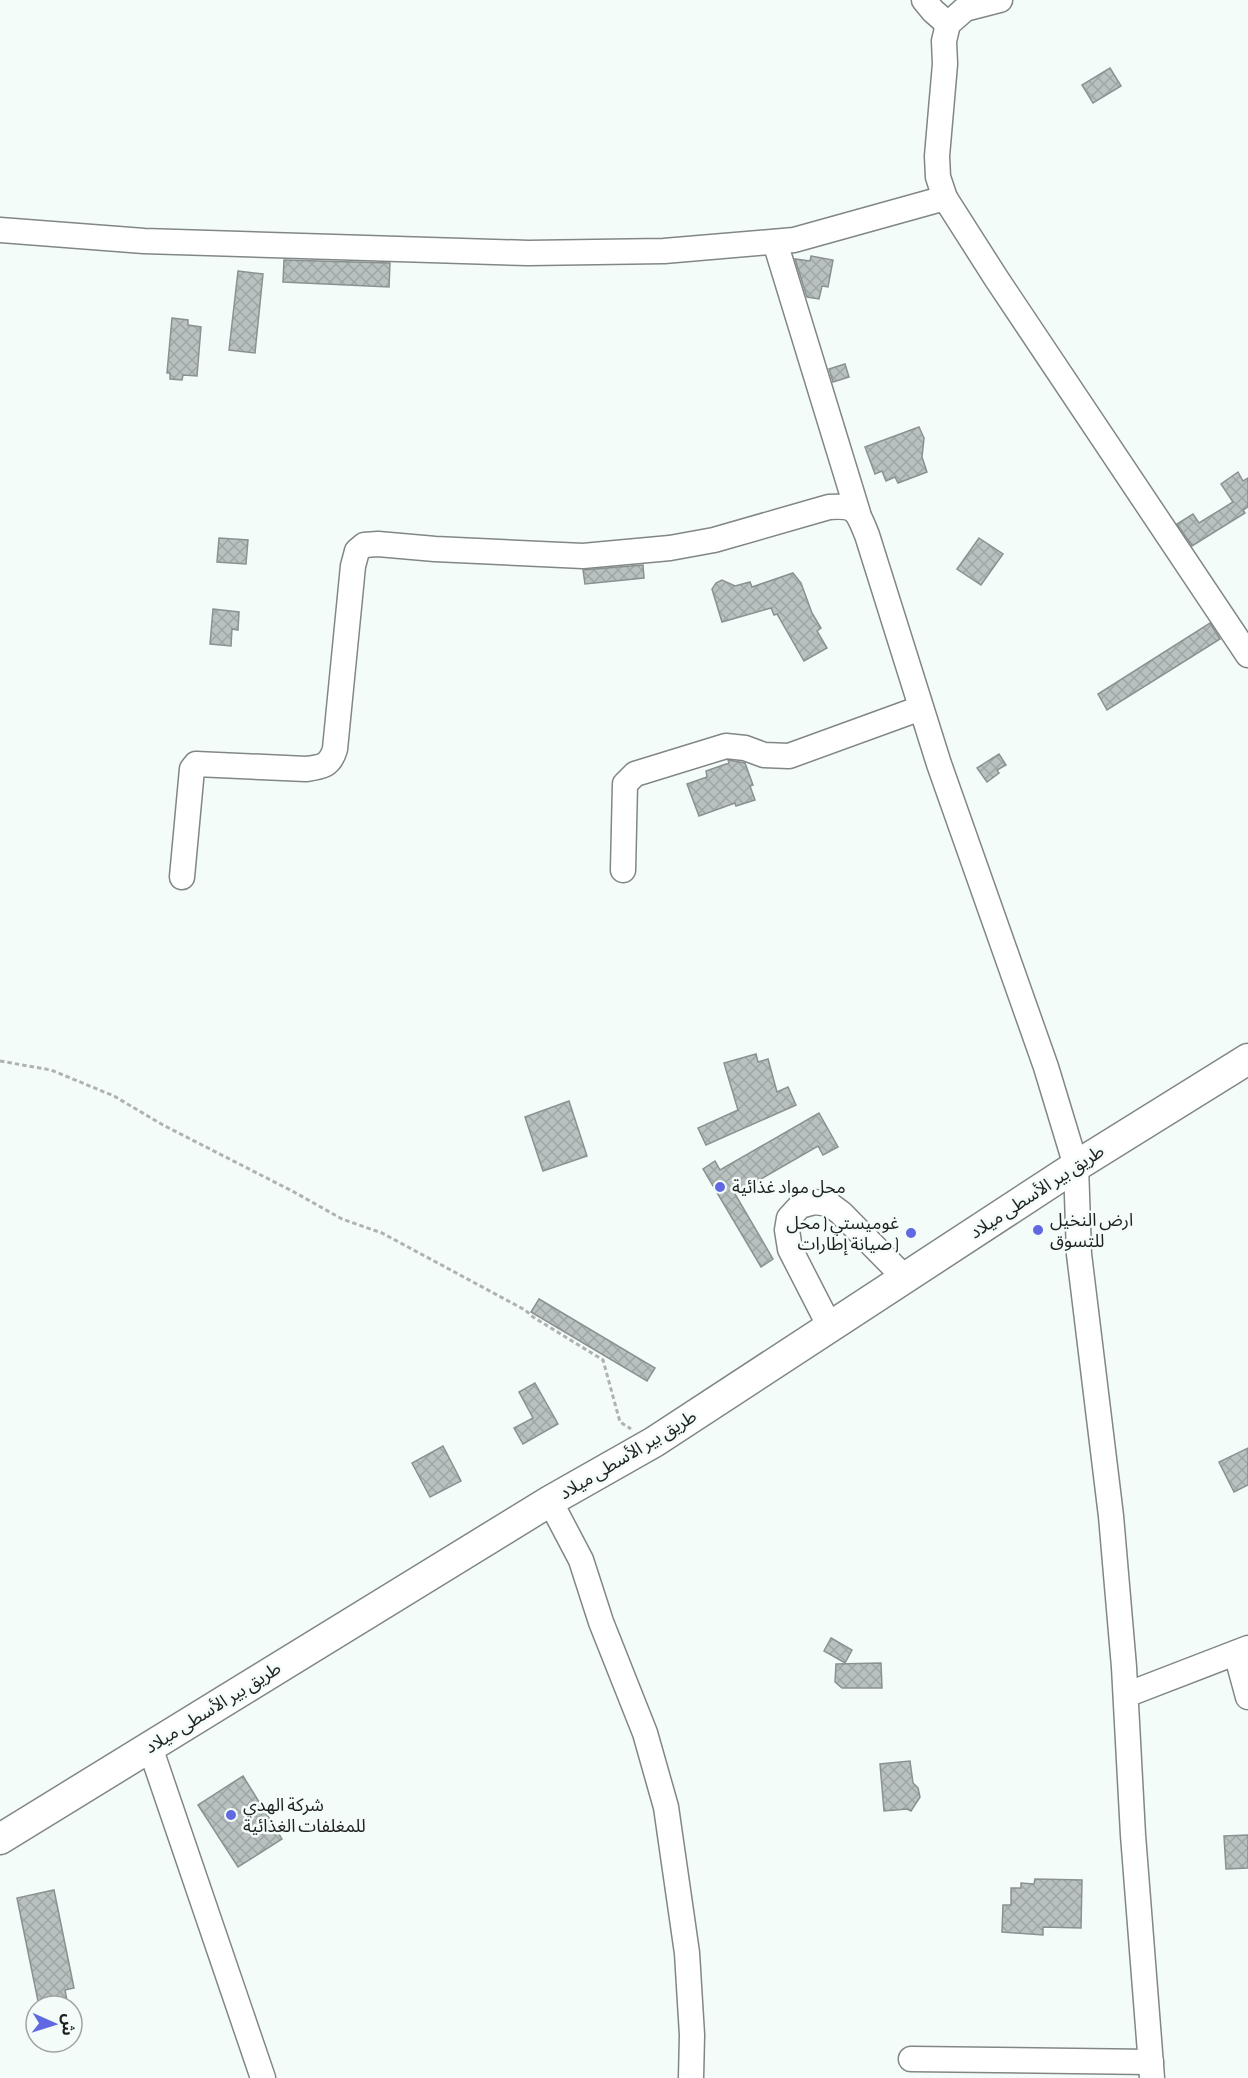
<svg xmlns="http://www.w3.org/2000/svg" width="1248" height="2078" font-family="'Sofia Sans Condensed','Noto Sans Arabic',sans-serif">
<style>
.building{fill:url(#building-cross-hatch);stroke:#8a9191;stroke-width:1.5}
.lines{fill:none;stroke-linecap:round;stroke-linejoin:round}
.minor-casing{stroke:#808785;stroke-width:27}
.major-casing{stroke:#808785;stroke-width:33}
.path{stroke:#adb3b1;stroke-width:3;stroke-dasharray:4.5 3;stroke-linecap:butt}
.minor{stroke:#fff;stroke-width:24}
.major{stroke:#fff;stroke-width:30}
.poi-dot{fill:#6069e1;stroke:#f4fcfa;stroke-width:2}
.labels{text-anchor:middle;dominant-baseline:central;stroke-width:5;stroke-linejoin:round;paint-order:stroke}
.poi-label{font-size:18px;fill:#1f2121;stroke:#f4fcfa;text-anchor:start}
.street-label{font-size:18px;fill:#1f2121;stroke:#f4fcfa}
</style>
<defs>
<pattern id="building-cross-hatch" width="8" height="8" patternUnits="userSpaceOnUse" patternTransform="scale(1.5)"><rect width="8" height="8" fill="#b8c0c0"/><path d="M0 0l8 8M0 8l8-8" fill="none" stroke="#9ea5a5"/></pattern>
</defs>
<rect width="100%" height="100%" fill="#f4fcfa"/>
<g class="building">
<path d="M1110 68 1121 86 1093 103 1082 85Z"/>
<path d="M811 256 833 260 828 287 822 286 819 299 807 297 795 259 810 261Z"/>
<path d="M284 260 390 263 389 287 283 282Z"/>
<path d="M238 271 263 274 255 353 229 350Z"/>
<path d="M172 318 188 320V325L201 327 197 376 183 375 182 380 170 379V373H167Z"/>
<path d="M845 364 849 377 833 382 829 369Z"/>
<path d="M919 427 924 438 922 457 927 472 898 483 895 477 886 481 882 471 875 474 865 447Z"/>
<path d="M1238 472 1243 481 1248 478V507L1243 510 1245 513 1192 546 1177 524 1193 514 1199 523 1233 502 1221 484Z"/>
<path d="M219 538 248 540 246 564 217 562Z"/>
<path d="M979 538 1003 554 981 585 957 569Z"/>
<path d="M643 565 644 578 585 584 583 570Z"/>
<path d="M793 573 801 583 812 613 821 628 817 631 827 648 804 661 777 614 774 615 771 608 722 622 712 589 716 583 722 580 735 586 750 582 752 587Z"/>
<path d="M213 609 239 612 238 630 232 629 231 646 210 644Z"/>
<path d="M1210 623 1220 639 1107 710 1098 694Z"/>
<path d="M999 754 1006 765 997 770 999 773 987 782 977 768Z"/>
<path d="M728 760 745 763 753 785 750 786 755 800 736 806 735 803 699 816 687 784 707 777 706 771 729 763Z"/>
<path d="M756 1054 758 1062 768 1059 777 1092 788 1087 796 1105 706 1145 698 1128 738 1110 724 1063Z"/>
<path d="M569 1101 587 1156 543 1171 525 1117Z"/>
<path d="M819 1113 838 1147 823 1155 818 1146 735 1194 773 1259 761 1267 703 1169 715 1161 720 1170Z"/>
<path d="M539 1299 655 1368 647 1381 531 1312Z"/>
<path d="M535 1383 558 1424 523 1444 514 1428 533 1418 519 1392Z"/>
<path d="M443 1446 461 1481 430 1497 412 1463Z"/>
<path d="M1248 1448V1485L1234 1492 1219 1462Z"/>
<path d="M831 1638 852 1650 845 1663 824 1651Z"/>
<path d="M881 1663 882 1688H842L835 1682 836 1664Z"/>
<path d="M910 1761 913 1783 918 1788 920 1797 911 1811 907 1809 884 1811 880 1764Z"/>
<path d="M243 1776 282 1839 238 1867 198 1805Z"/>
<path d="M1248 1835V1868L1226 1869 1224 1836Z"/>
<path d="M1035 1879 1082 1880 1081 1928 1043 1927V1935L1002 1932 1003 1905H1011V1888H1021V1883L1034 1884Z"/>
<path d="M54 1890 74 1988 65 1990 68 2006H39L17 1898Z"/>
</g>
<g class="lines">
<defs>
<g id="minor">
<path d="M924 0 933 11 948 24"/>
<path d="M1000 0 965 9 948 24 944 41 945 64 937 156 938 177 945 198 996 278 1248 655"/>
<path d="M0 230 144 241 528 253 664 251 794 240 945 198"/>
<path d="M775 242 858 513"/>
<path d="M623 870 625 784 635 774 726 746 745 748 764 755 789 756 921 708"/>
<path d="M182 877 192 769 196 764 306 769C322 767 330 766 335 749L353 566 357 551 364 545 378 544 435 549 583 556 670 548 714 540 829 507C857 505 857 511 867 535L939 764 1046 1067 1076 1166 1079 1254 1111 1516 1124 1667 1133 1835 1152 2078"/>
<path d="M830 1327 790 1249 787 1230 789 1218 800 1206 815 1202 829 1204 841 1213 905 1278"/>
<path d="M550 1501 581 1560 601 1622 645 1733 666 1807 687 1953 692 2035 691 2078"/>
<path d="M1236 1653 1248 1697"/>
<path d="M1126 1695 1248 1648"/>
<path d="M150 1747 263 2078"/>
<path d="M911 2059 1151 2062"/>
</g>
<path id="major" d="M0 1839 550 1501 654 1442 1076 1166 1248 1059"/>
</defs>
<use href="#minor" class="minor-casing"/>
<use href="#major" class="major-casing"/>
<path class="path" d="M0 1061 51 1070 114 1096 163 1125 294 1192 342 1219 382 1233 525 1310 533 1317 603 1360 620 1422 631 1429"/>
<use href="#minor" class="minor"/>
<use href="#major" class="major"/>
</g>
<g class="poi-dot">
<circle cx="720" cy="1187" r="6"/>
<circle cx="1038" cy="1230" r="6"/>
<circle cx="911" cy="1233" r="6"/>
<circle cx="231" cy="1815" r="6"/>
</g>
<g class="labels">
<g class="poi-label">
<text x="732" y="1187">محل مواد غذائية</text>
<text x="1050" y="1220">ارض النخيل<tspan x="1050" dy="21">للتسوق</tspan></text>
<text x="899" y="1223" text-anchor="end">غوميستي ( محل<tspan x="899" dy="21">صيانة إطارات )</tspan></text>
<text x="243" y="1805">شركة الهدي<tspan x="243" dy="21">للمغلفات الغذائية</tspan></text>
</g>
<g class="street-label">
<text transform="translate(1037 1192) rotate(-33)">طريق بير الأسطى ميلاد</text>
<text transform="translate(628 1455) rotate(-31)">طريق بير الأسطى ميلاد</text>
<text transform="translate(213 1708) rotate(-32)">طريق بير الأسطى ميلاد</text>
</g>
</g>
<g transform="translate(54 2024) rotate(93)"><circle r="28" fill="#f4fcfa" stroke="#9fa4a3" stroke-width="1.5"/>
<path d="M0-4.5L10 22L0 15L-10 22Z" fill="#6069e1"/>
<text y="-9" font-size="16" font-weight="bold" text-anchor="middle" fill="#1f2121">ش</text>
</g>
</svg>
